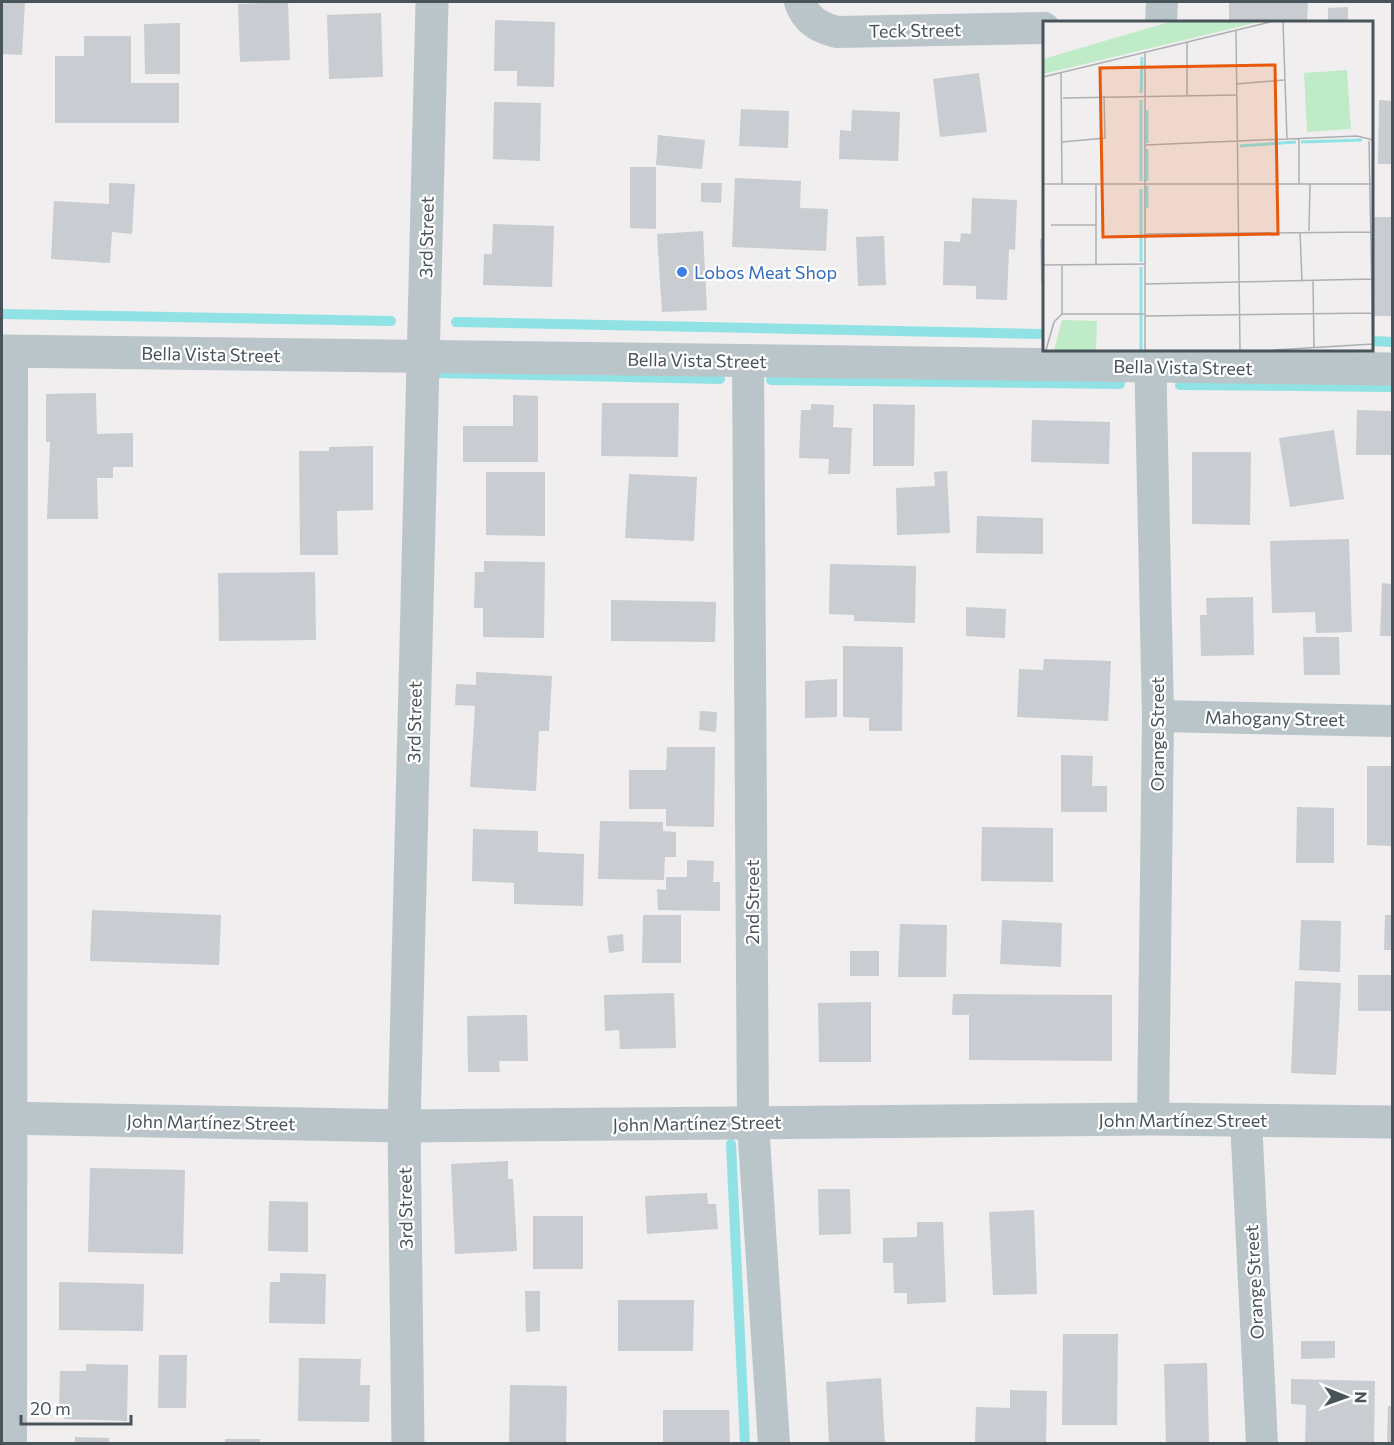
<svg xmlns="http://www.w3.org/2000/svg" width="1394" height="1445" font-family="Commissioner,sans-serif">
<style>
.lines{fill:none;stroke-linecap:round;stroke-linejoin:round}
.stream{stroke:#90e2e4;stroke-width:10}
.building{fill:#c9ccd0}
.minor{stroke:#bac5ca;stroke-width:32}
.tertiary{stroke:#bac5ca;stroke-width:33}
.shop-dot{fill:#3f7fe0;stroke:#fff;stroke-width:2}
.labels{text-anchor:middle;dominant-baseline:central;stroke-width:4.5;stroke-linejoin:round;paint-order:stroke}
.street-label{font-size:18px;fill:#48545a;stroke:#fff}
.shop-label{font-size:18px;fill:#366cbe;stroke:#fff;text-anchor:start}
.inset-river{fill:none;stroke:#90e2e4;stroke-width:3}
.inset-road{fill:none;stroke:#adb0b3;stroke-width:1.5}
.view{fill:#e8590c;fill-opacity:0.15;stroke:#e8590c;stroke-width:3}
.inset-edge{fill:none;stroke:#48545a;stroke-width:3}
</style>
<rect width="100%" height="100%" fill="#f0eeee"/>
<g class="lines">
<g class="stream">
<path d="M2 314 391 321"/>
<path d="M456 322 1044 334"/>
<path d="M1372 341 1392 342"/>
<path d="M435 373 720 379"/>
<path d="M771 380 1120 384"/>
<path d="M1180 385 1392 387"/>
<path d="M731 1144 745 1444"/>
</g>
</g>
<g class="building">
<path d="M2 2H25L22 55 2 54Z"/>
<path d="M288 2 290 60 240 62 238 4Z"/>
<path d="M1229 2H1308L1307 20 1229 22Z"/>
<path d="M1348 7V22H1328V8Z"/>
<path d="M381 13 383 77 329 79 327 15Z"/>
<path d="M495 20 555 22 554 87 517 86V71H494Z"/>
<path d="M180 23V74H145L144 24Z"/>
<path d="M84 36H131V83H179V123H55V56H84Z"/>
<path d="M979 73 987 132 940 137 933 79Z"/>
<path d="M1379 100 1392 101V164H1378Z"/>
<path d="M494 102 541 103 540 161 493 159Z"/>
<path d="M741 109 789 111 788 148 739 146Z"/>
<path d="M852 110 900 112 898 161 839 159 840 130 851 131Z"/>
<path d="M658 135 705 140 702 169 656 165Z"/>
<path d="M630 167H656V229L630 228Z"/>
<path d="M735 178 801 181 800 208 828 209 826 251 732 247Z"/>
<path d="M109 183 135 184 132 234 112 232 110 263 51 259 54 201 109 204Z"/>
<path d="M701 183H722L721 203 701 202Z"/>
<path d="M972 198 1017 200 1015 250 1009 249 1007 300 976 299V286L943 285 944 241 960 242 961 233 971 234Z"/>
<path d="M1374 217H1392V316H1373Z"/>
<path d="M493 224 554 226 552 287 483 285 484 254H492Z"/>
<path d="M703 231 707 310 662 312 657 234Z"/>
<path d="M884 236 886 285 858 286 856 237Z"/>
<path d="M1040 239H1044V283H1041Z"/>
<path d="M96 393 97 434 133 433V467H113V478H97L98 519H47L50 442H46V394Z"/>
<path d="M513 395 538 396V462H463V426H513Z"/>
<path d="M602 403H679L678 457 601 456Z"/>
<path d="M811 404 834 405 833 427 852 428 850 474H828L829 459 799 458 801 410H811Z"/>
<path d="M873 404 915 405 914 466H873Z"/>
<path d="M1357 410 1392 411V455H1356Z"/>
<path d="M1032 420 1110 422 1109 464 1031 462Z"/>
<path d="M1334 430 1344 499 1290 507 1279 438Z"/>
<path d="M373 446V510L337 511 338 555H300L299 451H329V447Z"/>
<path d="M1192 452H1251L1250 525 1192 524Z"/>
<path d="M947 471 950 533 897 535 896 488 935 486 934 472Z"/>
<path d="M486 472H545V536L486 535Z"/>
<path d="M629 474 697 477 694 541 625 538Z"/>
<path d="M977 516 1043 518V554L976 553Z"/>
<path d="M1349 539 1352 632 1316 633 1315 612 1272 613 1270 541Z"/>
<path d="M484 561 545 562 544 638 483 637V608H474L475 572H484Z"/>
<path d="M830 564 916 566 915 623 854 621V615L829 614Z"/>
<path d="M315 572 316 640 219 641 218 573Z"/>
<path d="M1382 583 1392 584V636H1380Z"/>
<path d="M1253 597 1254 655 1201 656 1200 615H1207L1206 598Z"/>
<path d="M611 600 716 602 715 642 611 641Z"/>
<path d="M966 607 1006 609 1005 638 966 636Z"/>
<path d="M1303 637H1339L1340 675H1304Z"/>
<path d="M843 646 903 647 902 731H869V718L843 717Z"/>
<path d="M1044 659 1111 661 1108 721 1017 717 1019 669 1043 670Z"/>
<path d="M476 672 552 676 549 731H539L536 791 470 787 475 706 455 705 456 684 476 685Z"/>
<path d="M837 679V717L805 718V681Z"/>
<path d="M700 711 717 712 716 732 699 730Z"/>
<path d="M667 747H715L714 827 666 826V809H629V770H666Z"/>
<path d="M1061 755 1093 756 1092 786H1107V812H1061Z"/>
<path d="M1367 766H1392V846L1367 845Z"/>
<path d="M1297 807 1334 808V863H1296Z"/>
<path d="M600 821 663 822V831L676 832V857H665L664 880 598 879Z"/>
<path d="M982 827 1053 828V882L981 881Z"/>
<path d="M473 829 538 831V852L584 854 583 906 514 904V883L472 881Z"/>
<path d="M687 860 714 861 713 882H720V911L658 910 657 889 666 890V877H687Z"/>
<path d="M92 910 221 915 219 965 90 961Z"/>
<path d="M643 915H681V963H642Z"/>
<path d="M1385 915H1392V950H1384Z"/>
<path d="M1002 920 1062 923 1061 967 1000 964Z"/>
<path d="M1301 920 1341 921 1340 972 1299 970Z"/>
<path d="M900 924 947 925 946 977H898Z"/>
<path d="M623 934 624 951 609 953 607 936Z"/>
<rect x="850" y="951" width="29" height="25"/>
<rect x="1358" y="975" width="34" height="36"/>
<path d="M1295 981 1341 983 1336 1075 1291 1073Z"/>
<path d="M674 993 676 1048 620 1049 619 1030 605 1031 604 995Z"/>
<path d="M953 994 1112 995V1061L969 1060V1015H952Z"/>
<path d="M871 1002V1062H819L818 1003Z"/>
<path d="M527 1015 528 1061H499L500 1072H468L467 1016Z"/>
<path d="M508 1161V1179H513L517 1251 455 1254 451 1164Z"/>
<path d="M90 1168 185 1170 183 1254 88 1252Z"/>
<path d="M818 1189H850L851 1234 819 1235Z"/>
<path d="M707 1193 708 1204H716L718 1229 647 1234 645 1196Z"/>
<path d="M269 1201 308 1202V1252L268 1251Z"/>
<path d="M1034 1210 1037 1294 993 1295 989 1212Z"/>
<rect x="533" y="1216" width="50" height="53"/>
<path d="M917 1222H943L946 1302 907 1304V1293H894L893 1263H883V1238L917 1237Z"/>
<path d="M280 1273 326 1274 325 1324 269 1323 270 1282H280Z"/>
<path d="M59 1282 144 1284 143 1331 59 1330Z"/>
<path d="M525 1291H540V1331L526 1332Z"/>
<path d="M618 1300H694L693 1351H618Z"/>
<path d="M1063 1334H1118L1117 1425H1062Z"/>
<path d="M1301 1341H1335V1358L1301 1359Z"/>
<path d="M159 1355H187L186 1408H158Z"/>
<path d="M299 1358 361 1359 360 1385H370L369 1422 298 1421Z"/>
<path d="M1207 1363 1209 1444H1166L1164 1364Z"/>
<path d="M86 1364 128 1365 127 1421 64 1419 65 1405H59L60 1371H86Z"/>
<path d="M881 1378 885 1444H829L826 1382Z"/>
<path d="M1291 1379 1375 1381 1374 1444H1305L1306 1405 1291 1404Z"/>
<path d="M510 1385 567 1386 566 1444H509Z"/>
<path d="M1010 1390 1047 1391 1046 1444H975L976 1407 1010 1408Z"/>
<path d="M1388 1406H1392V1444H1387Z"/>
<path d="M663 1410H729L730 1444H663Z"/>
<path d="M75 1437 109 1438V1444H75Z"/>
<rect x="225" y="1439" width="35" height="5"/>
</g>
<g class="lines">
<g class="minor">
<path d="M800 2C806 20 818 27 837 32L1044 28"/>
<path d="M1161 22 1162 2"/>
<path d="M1150 350 1158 716 1153 1119"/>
<path d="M748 360 753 1123 774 1444"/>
<path d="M1158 716 1392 721"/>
<path d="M1246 1120 1262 1444"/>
<path d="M11 1444 12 351"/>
</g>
<g class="tertiary">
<path d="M2 351 1392 369"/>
<path d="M2 1118 404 1126 1153 1119 1392 1122"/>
<path d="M408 1444 404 1126 432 2"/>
</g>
</g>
<circle class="shop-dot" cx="682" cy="272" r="6"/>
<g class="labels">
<g class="street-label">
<text transform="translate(915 30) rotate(-1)">Teck Street</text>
<text transform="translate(426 237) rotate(-89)">3rd Street</text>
<text transform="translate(211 354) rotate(1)">Bella Vista Street</text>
<text transform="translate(697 360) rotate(1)">Bella Vista Street</text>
<text transform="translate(1183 367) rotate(1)">Bella Vista Street</text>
<text transform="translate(1275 718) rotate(1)">Mahogany Street</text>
<text transform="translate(414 722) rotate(-89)">3rd Street</text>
<text transform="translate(1157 734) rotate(-90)">Orange Street</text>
<text transform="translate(752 902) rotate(-90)">2nd Street</text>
<text x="1183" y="1120">John Martínez Street</text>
<text transform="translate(211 1122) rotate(1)">John Martínez Street</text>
<text transform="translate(697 1123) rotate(-1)">John Martínez Street</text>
<text transform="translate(405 1208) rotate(-91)">3rd Street</text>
<text transform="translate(1254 1282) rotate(-93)">Orange Street</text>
</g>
<g class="shop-label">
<text x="694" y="272">Lobos Meat Shop</text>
</g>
</g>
<g transform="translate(1043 21)">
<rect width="330" height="330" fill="#f0eeee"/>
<path d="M126 1H216L0 53V38ZM304 49 308 108 264 111 261 52ZM19 299 54 300 53 329H11Z" fill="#c0ebc8"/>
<path class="inset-river" d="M98 72 99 36M104 89V122M258 121 319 119M197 125 253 121M98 160V79M104 160V128M104 187V165M98 241V168M98 329V246"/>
<path class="inset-road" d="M240 1 244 118M193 10 197 329M144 21V74M102 32V329M18 52 19 163M0 56 227 1M193 63 241 59M20 77 193 74M326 120 330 329M19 121 62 117 61 75M102 124 314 115 330 119M0 163H330M53 163V243M256 163V117M8 204H53M266 210 267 163M257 211 259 260M103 213 327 211M0 244 103 243M270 260 271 326M102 263 328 258M19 293H102M102 295 330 292M3 329 11 301 19 293V244M231 329 330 323"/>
<path class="view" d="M232 44 235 213 60 216 57 47Z"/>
<rect width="330" height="330" class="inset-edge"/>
</g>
<rect width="1394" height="1445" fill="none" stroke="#48545a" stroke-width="6"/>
<g transform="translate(1346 1397) rotate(91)" stroke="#ffffff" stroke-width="4.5" paint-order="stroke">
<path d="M0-4.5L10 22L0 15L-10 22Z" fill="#48545a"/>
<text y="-9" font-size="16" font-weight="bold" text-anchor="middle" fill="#48545a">N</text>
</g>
<path d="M21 1415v9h110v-9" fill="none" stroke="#48545a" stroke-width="3"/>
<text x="30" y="1415" font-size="18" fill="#48545a" stroke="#ffffff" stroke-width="4.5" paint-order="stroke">20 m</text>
</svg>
